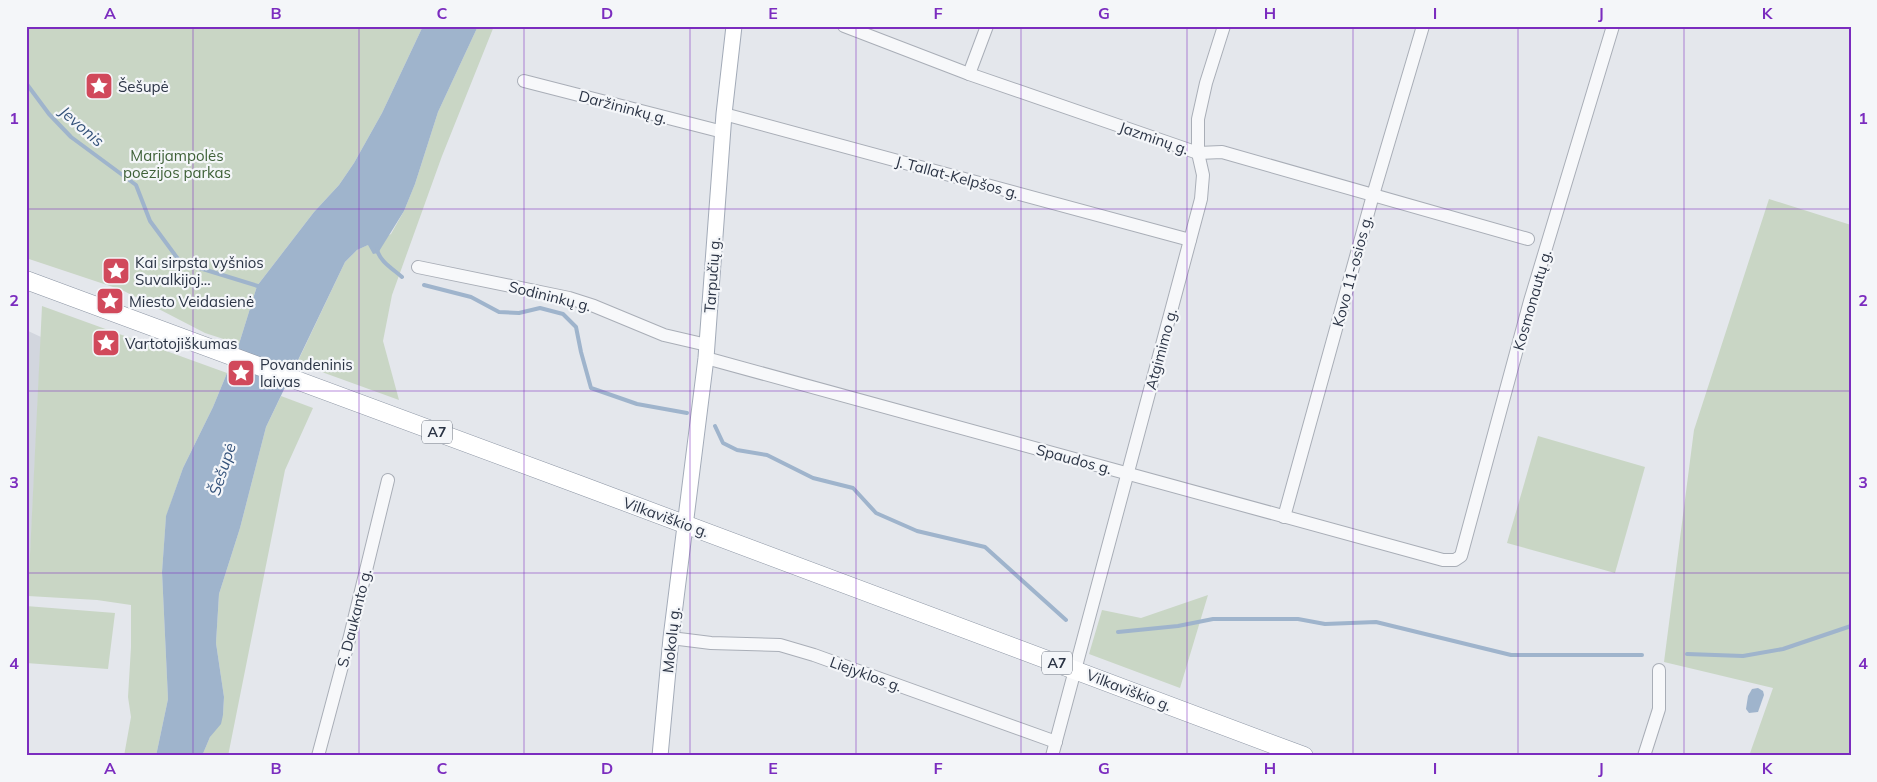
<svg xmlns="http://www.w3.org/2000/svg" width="1877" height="782" font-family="Mulish,sans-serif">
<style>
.built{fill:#d2d6de}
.green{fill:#c9d6c5}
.water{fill:#9fb4cc}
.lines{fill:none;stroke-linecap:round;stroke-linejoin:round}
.stream{stroke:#9fb4cc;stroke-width:4}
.minor-casing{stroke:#a9aeb7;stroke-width:14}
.major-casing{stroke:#a3abb8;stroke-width:17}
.highway-casing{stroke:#8b94a3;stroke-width:19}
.minor{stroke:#f7f8fa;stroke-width:12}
.major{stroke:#fff;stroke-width:15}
.highway{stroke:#fff;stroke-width:18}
.grid{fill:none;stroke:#7b2cbf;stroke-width:1;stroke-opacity:0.55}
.labels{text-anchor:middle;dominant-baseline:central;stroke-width:4.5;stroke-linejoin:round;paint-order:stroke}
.shield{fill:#f4f6f9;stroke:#676e7b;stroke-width:1}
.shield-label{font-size:14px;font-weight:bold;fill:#2b3445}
.poi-label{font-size:15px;fill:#2b3445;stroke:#f4f6f9;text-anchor:start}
.street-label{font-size:15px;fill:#2b3445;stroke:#f4f6f9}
.park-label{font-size:15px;fill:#3f6138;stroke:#f4f6f9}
.water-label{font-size:16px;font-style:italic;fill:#34527a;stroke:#f4f6f9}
.neatline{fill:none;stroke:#7b2cbf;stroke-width:2}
.grid-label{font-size:16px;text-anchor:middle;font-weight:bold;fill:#7b2cbf}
</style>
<rect width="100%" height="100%" fill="#e4e7ec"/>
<path class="built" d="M26 330 41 337 28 604H26Z"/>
<g class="green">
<path d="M26 26H423L382 113 354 163 339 185 314 212 257 286 239 344 205 333 122 290 26 258Z"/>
<path d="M478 26H494L442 156 392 295 383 341 399 400 297 363 345 262 357 250 391 234 404 211 415 184 438 112Z"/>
<path d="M1769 199 1851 225V756H1749L1773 688 1664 662 1694 430Z"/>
<path d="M42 306 227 373 213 407 183 468 166 517 162 572 168 699 156 756H124L131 717 128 697 131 647V605L97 600 28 596Z"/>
<path d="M281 396 313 408 285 470 228 756H202L210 737 223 715 224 697 216 643 219 594 240 528 266 427Z"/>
<path d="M1538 436 1645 467 1615 573 1507 543Z"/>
<path d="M1208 595 1180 688 1089 654 1102 610 1141 618Z"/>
<path d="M26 606 115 613 108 669 26 663Z"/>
</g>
<g class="water">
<path d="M423 26H478L438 112 415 184 404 211 378 253 373 254 368 245 357 250 345 262 266 427 240 528 219 594 216 643 224 697 223 715 221 724 210 737 202 756H156L168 699 162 572 166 516 183 468 213 407 239 344 257 286 314 212 339 185 354 163 382 113Z"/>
<path d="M1758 688 1763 691 1764 695 1758 712 1749 713 1746 709 1748 696 1752 689Z"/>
</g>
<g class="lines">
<g class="stream">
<path d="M26 83 49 114 71 137 136 185 150 221 178 259 193 266 261 287"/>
<path d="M377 249C379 261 393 269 402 277"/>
<path d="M424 285 471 297 499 312 519 313 540 308 563 314 576 327 581 352 591 388 637 404 687 413"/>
<path d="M715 426 723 443 737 450 767 455 813 478 853 488 876 513 917 531 985 547 1066 620"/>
<path d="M1118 632 1178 626 1213 619H1298L1325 624 1376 622 1511 655H1642"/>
<path d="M1687 654 1743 656 1783 649 1851 626"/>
</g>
<defs>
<g id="minor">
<path d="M844 26 969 74 1198 153 1222 152 1528 239"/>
<path d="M969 74 987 26"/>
<path d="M524 81 723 132"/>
<path d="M724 114 1190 240"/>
<path d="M418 267 569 298 594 306 664 335 707 345"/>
<path d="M706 358 1443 560H1455L1461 556 1530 301 1613 26"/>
<path d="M1284 517 1373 195 1423 26"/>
<path d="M671 638 711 643 780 645 814 655 1056 742"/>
<path d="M318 756 350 636 388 480"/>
<path d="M1052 756 1201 199 1203 175 1198 153V119L1206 83 1224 26"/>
<path d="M1644 756 1659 709V670"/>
</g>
<path id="major" d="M660 756 671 638 706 358 724 114 734 26"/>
<path id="highway" d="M26 280 580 485 1304 756"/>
</defs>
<use href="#minor" class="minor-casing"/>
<use href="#major" class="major-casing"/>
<use href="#highway" class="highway-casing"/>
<use href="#minor" class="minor"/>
<use href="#major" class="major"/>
<use href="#highway" class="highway"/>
</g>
<path class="grid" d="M193 26V756M359 26V756M524 26V756M690 26V756M856 26V756M1021 26V756M1187 26V756M1353 26V756M1518 26V756M1684 26V756M26 209H1851M26 391H1851M26 573H1851"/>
<defs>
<symbol id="sight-square" viewBox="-11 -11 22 22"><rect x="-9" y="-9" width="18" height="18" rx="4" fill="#d1495b" stroke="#f4f6f9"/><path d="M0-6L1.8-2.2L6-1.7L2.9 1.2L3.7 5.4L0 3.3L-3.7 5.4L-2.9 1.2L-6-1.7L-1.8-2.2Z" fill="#fff"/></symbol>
</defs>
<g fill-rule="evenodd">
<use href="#sight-square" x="83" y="70" width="32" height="32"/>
<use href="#sight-square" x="100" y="255" width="32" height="32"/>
<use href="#sight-square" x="94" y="285" width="32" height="32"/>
<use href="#sight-square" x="90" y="327" width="32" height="32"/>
<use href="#sight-square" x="225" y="357" width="32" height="32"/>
</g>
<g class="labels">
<g class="shield">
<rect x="422" y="420.5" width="30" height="23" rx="4"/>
<rect x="1042" y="651.5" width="30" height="23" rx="4"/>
</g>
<g class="shield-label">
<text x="437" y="432">A7</text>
<text x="1057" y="663">A7</text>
</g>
<g class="poi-label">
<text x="118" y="86">Šešupė</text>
<text x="135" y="262">Kai sirpsta vyšnios<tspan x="135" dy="17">Suvalkijoj...</tspan></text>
<text x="129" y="301">Miesto Veidasienė</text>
<text x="125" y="343">Vartotojiškumas</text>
<text x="260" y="364">Povandeninis<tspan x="260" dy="17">laivas</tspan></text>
</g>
<g class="street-label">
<text transform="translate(623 107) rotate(15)">Daržininkų g.</text>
<text transform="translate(1154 138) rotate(19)">Jazminų g.</text>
<text transform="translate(957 177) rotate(15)">J. Tallat-Kelpšos g.</text>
<text transform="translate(1352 271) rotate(-75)">Kovo 11-osios g.</text>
<text transform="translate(712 275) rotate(-86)">Tarpučių g.</text>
<text transform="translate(550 296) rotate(14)">Sodininkų g.</text>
<text transform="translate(1532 300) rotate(-74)">Kosmonautų g.</text>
<text transform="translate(1161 349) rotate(-75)">Atgimimo g.</text>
<text transform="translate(1074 459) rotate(15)">Spaudos g.</text>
<text transform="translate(666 517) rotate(20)">Vilkaviškio g.</text>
<text transform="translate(354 618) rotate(-76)">S. Daukanto g.</text>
<text transform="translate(671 640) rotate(-84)">Mokolų g.</text>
<text transform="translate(866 674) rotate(20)">Liejyklos g.</text>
<text transform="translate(1129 690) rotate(21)">Vilkaviškio g.</text>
</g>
<g class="park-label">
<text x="177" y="155">Marijampolės<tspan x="177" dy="17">poezijos parkas</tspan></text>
</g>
<g class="water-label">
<text transform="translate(82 126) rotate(41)">Jevonis</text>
<text transform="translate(222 469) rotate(-72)">Šešupė</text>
</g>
</g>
<rect width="1877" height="782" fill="none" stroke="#f4f6f9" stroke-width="55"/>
<rect x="28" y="28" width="1822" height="726" class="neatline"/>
<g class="grid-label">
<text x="110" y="19">A</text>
<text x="276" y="19">B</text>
<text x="442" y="19">C</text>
<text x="607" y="19">D</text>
<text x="773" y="19">E</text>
<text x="938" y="19">F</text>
<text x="1104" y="19">G</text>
<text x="1270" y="19">H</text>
<text x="1435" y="19">I</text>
<text x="1601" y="19">J</text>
<text x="1767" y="19">K</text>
<text x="14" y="124">1</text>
<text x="1863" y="124">1</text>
<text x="14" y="306">2</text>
<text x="1863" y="306">2</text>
<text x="14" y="488">3</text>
<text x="1863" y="488">3</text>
<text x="14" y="669">4</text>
<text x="1863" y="669">4</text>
<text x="110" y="774">A</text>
<text x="276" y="774">B</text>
<text x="442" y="774">C</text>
<text x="607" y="774">D</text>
<text x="773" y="774">E</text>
<text x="938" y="774">F</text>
<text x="1104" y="774">G</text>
<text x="1270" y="774">H</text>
<text x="1435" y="774">I</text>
<text x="1601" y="774">J</text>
<text x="1767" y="774">K</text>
</g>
</svg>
